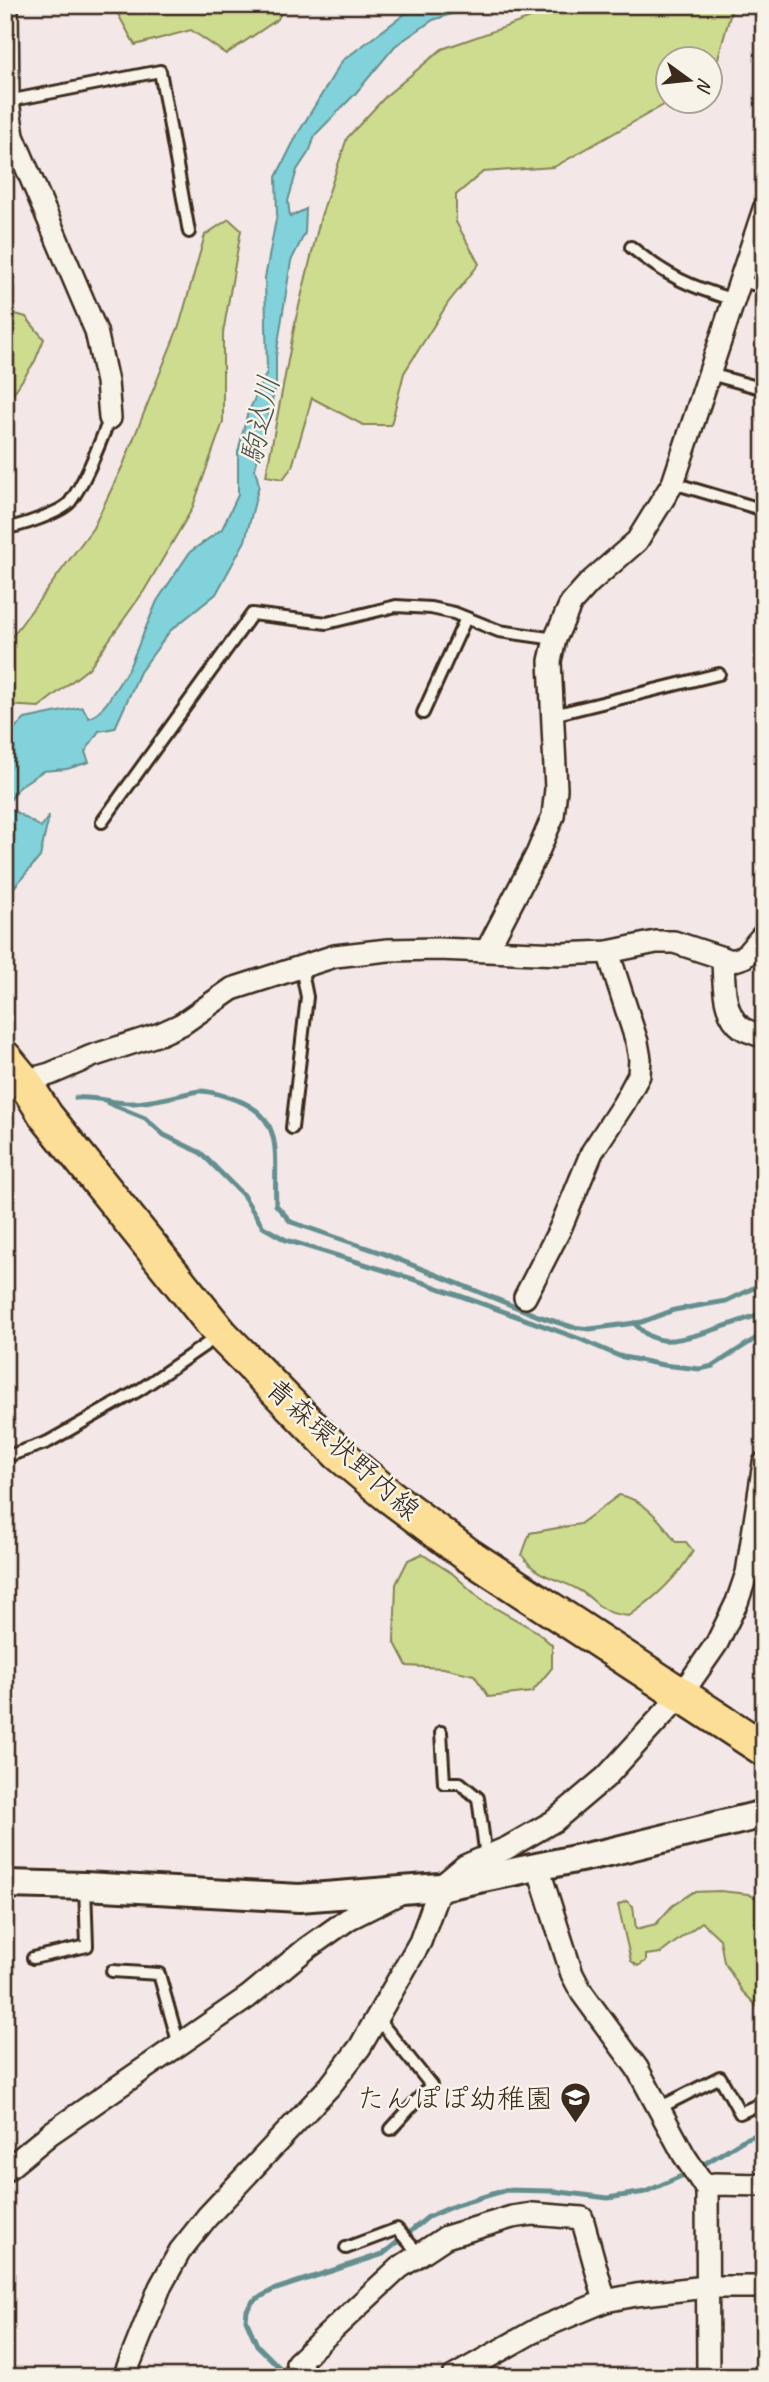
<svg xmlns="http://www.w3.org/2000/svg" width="769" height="2382" font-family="Caveat,'Klee One',sans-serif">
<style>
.green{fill:#cedc90;stroke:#848357;stroke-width:2}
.water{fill:#81d2da;stroke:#658f8f;stroke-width:2}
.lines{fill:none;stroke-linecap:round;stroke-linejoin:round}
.stream{stroke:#658f8f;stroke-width:5}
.service-casing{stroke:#3b2a1e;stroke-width:16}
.minor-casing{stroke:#3b2a1e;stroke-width:26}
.tertiary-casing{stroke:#3b2a1e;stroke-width:32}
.primary-casing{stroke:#3b2a1e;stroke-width:38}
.service{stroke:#f7f3e8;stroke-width:10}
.minor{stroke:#f7f3e8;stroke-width:21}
.tertiary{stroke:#f7f3e8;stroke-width:26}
.primary{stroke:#fdde96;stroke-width:33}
.labels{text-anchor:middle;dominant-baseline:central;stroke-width:5;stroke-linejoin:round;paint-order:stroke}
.street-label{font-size:28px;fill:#3b2a1e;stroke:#f7f3e8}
.poi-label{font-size:28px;fill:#3b2a1e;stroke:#f7f3e8;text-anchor:end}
.water-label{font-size:30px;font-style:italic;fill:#4c544d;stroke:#f7f3e8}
</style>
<rect width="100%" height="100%" fill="#f3e8e7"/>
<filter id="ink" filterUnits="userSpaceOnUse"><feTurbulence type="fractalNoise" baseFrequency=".0143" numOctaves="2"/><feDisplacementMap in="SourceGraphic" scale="14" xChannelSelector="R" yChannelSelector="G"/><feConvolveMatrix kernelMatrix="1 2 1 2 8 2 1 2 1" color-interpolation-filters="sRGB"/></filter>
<g filter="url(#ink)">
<g class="green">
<path d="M113 5H285L278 19 226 54 191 30 135 45Z"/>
<path d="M568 5H733L713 76 710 78V60H668L669 102 554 167 483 172 456 195V222L479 264 448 303 404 373 391 425H363L312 398 292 467 283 479 266 476 296 318 321 216 347 138 387 95 442 49Z"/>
<path d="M229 219 241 230 223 333V422L192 509 144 591 89 668 39 707 5 705V646L93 528 123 465 180 323 205 235Z"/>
<path d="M5 311 26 317 44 339 35 361 9 400 5 402Z"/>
<path d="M619 1495C644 1499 662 1522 676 1542H686L693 1551C677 1578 654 1599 629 1616 596 1613 601 1602 577 1589 555 1577 537 1578 522 1555L530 1533 580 1524Z"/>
<path d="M422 1554 453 1574 483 1601 536 1631 552 1645V1668L532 1692 489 1697 474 1675 443 1668 407 1666 394 1641 396 1584 408 1560Z"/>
<path d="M720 1891 748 1894 764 1903V2013L742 1991 724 1962 720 1939 702 1922 661 1953 646 1955V1961L638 1966 631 1961 618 1905 626 1901 633 1906 636 1929 656 1924 672 1906 693 1892Z"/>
</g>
<path class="water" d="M417 5H479L433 20 395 46 355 94 315 135 310 150 297 170 288 201 290 217 306 209 305 233 291 261 276 356V385L255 469 259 485 245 541 216 594 170 631 140 672 115 728 99 731 85 752 89 762 67 769 43 771 20 786 6 806 41 827 49 816 40 857 5 898V736L25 719 82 707 89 718 97 714 106 704 129 668 157 601 190 552 222 529 238 495V452L247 415 267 372 265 278 277 214 276 177 297 135 342 61Z"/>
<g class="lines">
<g class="stream">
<path d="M76 1098C95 1096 112 1103 130 1103 153 1103 177 1095 199 1091 208 1090 222 1095 231 1098 288 1115 273 1158 276 1205L291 1222 385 1254 538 1316 572 1327 590 1329 642 1322 674 1310 726 1301 764 1283"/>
<path d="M108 1103 145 1118 164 1135 201 1153 243 1195 263 1227 286 1240 416 1280 580 1339 619 1356 663 1365 700 1369 713 1366 764 1333"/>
<path d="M634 1323C643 1332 649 1338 662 1340 684 1343 741 1320 764 1313"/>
<path d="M701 2166 745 2139 764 2132"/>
<path d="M289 2377 257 2345 246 2320 247 2310 253 2301 273 2290 383 2254 428 2217 456 2205 506 2190 552 2191 608 2198 645 2192 686 2174"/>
</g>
<defs>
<g id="service">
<path d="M8 101 160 71 189 232"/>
<path d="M631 247C666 276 691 287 734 300"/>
<path d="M741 281 764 287"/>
<path d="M710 374 764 389"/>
<path d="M673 483 764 510"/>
<path d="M5 528C19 527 62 512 70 502 87 479 99 444 110 418"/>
<path d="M423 713 466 618"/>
<path d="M553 715 719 674"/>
<path d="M102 822 252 614 327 623 396 606 431 608 454 613 499 631 555 639"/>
<path d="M292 1128 307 997 301 967"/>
<path d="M5 1457 48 1442 141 1389 218 1336"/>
<path d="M441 1732 444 1783H460L478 1798 486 1857"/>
<path d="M33 1958 87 1946 85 1886"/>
<path d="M112 1971 159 1974 179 2045"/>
<path d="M377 2018 431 2085 391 2129"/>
<path d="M659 2108 720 2077 740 2113 764 2102"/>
<path d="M346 2248 397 2229 420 2255"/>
</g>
<g id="minor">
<path d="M7 5 8 101 13 136 96 331 107 382 110 418"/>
<path d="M487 950 537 854 553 816 556 789 550 661 555 639 571 603 589 583 637 541 673 483 764 209"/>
<path d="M723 958C724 980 722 1014 742 1028 748 1032 757 1034 764 1037"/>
<path d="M24 1081 50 1074 92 1056 160 1034 182 1024 232 989 335 956 388 950 438 949 561 954 608 952 656 942H674L732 961 744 957 764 934"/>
<path d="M525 1297 560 1229 592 1152 624 1103 639 1075 640 1059 637 1042 608 952"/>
<path d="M538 1867 572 1974 582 1993 637 2068 684 2155 707 2190"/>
<path d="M5 2171 51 2133 248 1997 306 1949 350 1918 400 1893"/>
<path d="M124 2377 160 2287 180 2251 207 2217 330 2086 360 2047 420 1942 440 1887 465 1866 507 1848 554 1821 606 1777 681 1695 717 1643 737 1602 747 1573 764 1463"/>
<path d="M309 2377 297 2363 399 2268 446 2237 512 2217 533 2214 582 2218 605 2301"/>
<path d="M453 2377 538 2329 605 2301 636 2295 706 2287H764"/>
<path d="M708 2377 707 2190 714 2184 764 2185"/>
</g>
<path id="tertiary" d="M5 1884 85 1886 299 1898 440 1887 609 1852 764 1814"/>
<path id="primary" d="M5 1058 24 1081 46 1116 221 1334 338 1453 388 1495 468 1555 764 1749"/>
</defs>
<use href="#service" class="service-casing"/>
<use href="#minor" class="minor-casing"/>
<use href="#tertiary" class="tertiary-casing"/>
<use href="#primary" class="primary-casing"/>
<use href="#service" class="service"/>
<use href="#minor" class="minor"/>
<use href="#tertiary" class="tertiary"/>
<use href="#primary" class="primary"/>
</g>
</g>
<defs>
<symbol id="school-pin" viewBox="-11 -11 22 30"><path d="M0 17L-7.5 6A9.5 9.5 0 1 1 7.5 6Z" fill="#3b2a1e" stroke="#f7f3e8"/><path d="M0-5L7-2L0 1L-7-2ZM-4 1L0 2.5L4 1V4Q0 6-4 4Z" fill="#fff"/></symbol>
</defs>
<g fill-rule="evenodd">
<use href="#school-pin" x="558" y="2080" width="35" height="47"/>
</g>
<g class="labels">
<g class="street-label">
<text transform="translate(343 1449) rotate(42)">青森環状野内線</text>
</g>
<g class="poi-label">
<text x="553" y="2098">たんぽぽ幼稚園</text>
</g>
<g class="water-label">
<text transform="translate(260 420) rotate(-78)">駒込川</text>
</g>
</g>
<rect width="769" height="2382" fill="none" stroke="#f7f3e8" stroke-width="28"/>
<rect x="14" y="14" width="741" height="2354" fill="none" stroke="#3b2a1e" stroke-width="2.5" filter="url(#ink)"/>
<g transform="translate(689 80) rotate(105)"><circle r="33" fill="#f7f3e8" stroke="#aca397" stroke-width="2"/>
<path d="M0-5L12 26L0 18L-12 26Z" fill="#3b2a1e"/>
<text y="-10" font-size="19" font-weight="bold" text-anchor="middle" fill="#3b2a1e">N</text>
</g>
</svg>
